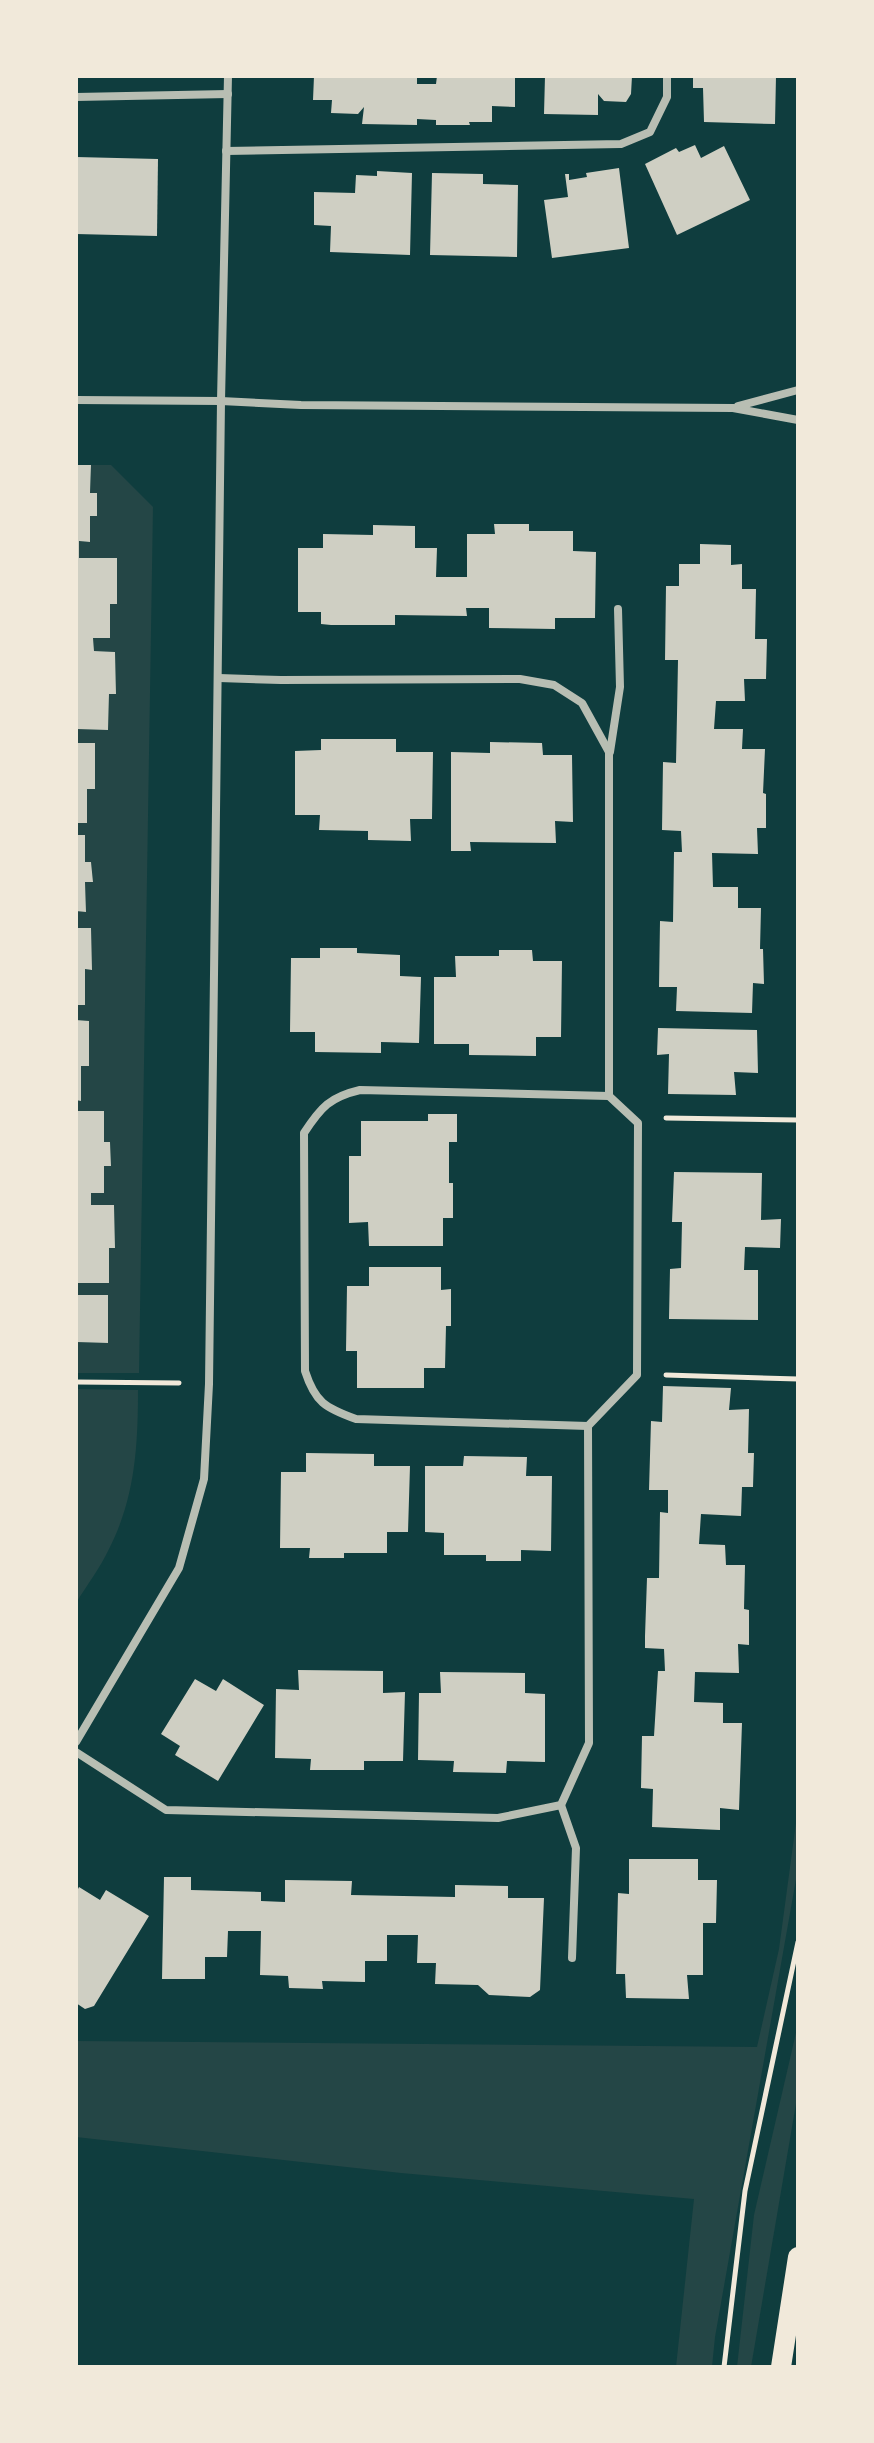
<svg xmlns="http://www.w3.org/2000/svg" width="874" height="2443" font-family="'Titillium Web',sans-serif">
<style>
.green{fill:#244646}
.building{fill:#cfcfc3}
.lines{fill:none;stroke-linecap:round;stroke-linejoin:round}
.path{stroke:#f1e9da;stroke-width:5}
.minor{stroke:#b8beb3;stroke-width:8}
.primary{stroke:#f1e9da;stroke-width:20}
</style>
<rect width="100%" height="100%" fill="#0f3d3e"/>
<g class="green">
<path d="M91 465H111L153 507 139 1373H76V1342L108 1343V1296L76 1295V1283H109V1248H115L114 1206 91 1205V1193H104V1166L111 1165 110 1143 104 1142V1112L76 1111V1100H81V1066L89 1021 76 1020V1005H85V969L91 970V928H76V911H86L85 882 93 881 91 862H85V835H76V823H87V789H95V744L76 743V729L108 730 109 694 116 693 115 652 94 651 93 638H110V604L117 603V559L79 558V541L89 542 90 516H97V494L90 493Z"/>
<path d="M76 1389 138 1390C138 1447 135 1498 109 1549 100 1568 87 1585 76 1603Z"/>
<path d="M798 1808V1868L715 2337 712 2367H676L694 2199 401 2173 76 2137V2041L757 2047 779 1949Z"/>
<path d="M798 2024V2092L751 2367H737L754 2215Z"/>
</g>
<g class="building">
<path d="M314 76H417V84H436L437 76H515V107L492 106V122H469L470 125H436V120L417 119V125L362 124 364 107 358 114 331 113 332 100H313Z"/>
<path d="M545 76H632L631 94 626 102 604 101 598 94V115L544 114Z"/>
<path d="M693 76H776L775 124 704 122 703 88H693Z"/>
<path d="M695 145 701 158 724 146 750 200 677 235 645 164 676 148 679 152Z"/>
<path d="M76 157 158 159 157 236 76 234Z"/>
<path d="M619 168 629 248 552 258 544 200 568 197 565 174H569V180L587 177 586 173Z"/>
<path d="M377 171 412 173 410 255 330 252 331 226 314 225V192L355 193 356 175 377 176Z"/>
<path d="M432 173 483 174V184L518 185 517 257 430 255Z"/>
<path d="M76 465H91L90 493H97V516H90V542L79 541V558H117V604H110V638H93L94 651 115 652 116 694H109L108 730 76 729V651H78L76 638Z"/>
<path d="M494 524H529V531H573V551L596 552 595 618H555V629L489 628V608H466L467 616 395 615V625H331L321 624V612H298V548H323V534L373 535V525L415 526V548H437L436 577H467V534H495Z"/>
<path d="M700 544 731 545V565L742 564V589H756L755 639H767L766 679H744L745 701H716L714 729H743L742 749H765L763 793 766 794V828H757L758 854 712 853 713 887H738V908H761L760 949H763L764 984 753 983 752 1013 676 1011 677 987H659L660 921 673 922 674 852H682L681 831 662 830 663 762 676 763 677 714 678 660H665L666 586H679V564H700Z"/>
<path d="M321 739H396V752H433L432 819H410L411 841 368 840V831L319 830 320 815H295V751L321 750Z"/>
<path d="M490 742 542 743 543 755H572L573 822 555 821 556 843 470 842 471 851H451V752L490 753Z"/>
<path d="M76 743H95V789H87V823H76Z"/>
<path d="M76 835H85V862H91L93 882H85L86 912 76 911Z"/>
<path d="M76 928H91L92 970 85 969V1005H76Z"/>
<path d="M320 948H357V953L400 955V976L421 977 419 1043 381 1042V1053L315 1052V1032H290L291 958H320Z"/>
<path d="M499 950H532L533 961H562L561 1037H536V1056L469 1055V1044H434V977H456L455 956H499Z"/>
<path d="M76 1020 89 1021V1066H81V1101L76 1100Z"/>
<path d="M658 1028 757 1030 758 1073 734 1072 736 1095 668 1094 669 1054 657 1055Z"/>
<path d="M76 1111H104V1142H110L111 1166H104V1193H91V1205H114L115 1248H109V1283H76V1205H78L76 1193Z"/>
<path d="M428 1114H457V1142H449V1183H453V1218H443V1246H369L368 1222 349 1223V1156H361V1121H428Z"/>
<path d="M674 1172 762 1173 761 1220 781 1219 780 1248 745 1247 744 1270H758V1320L669 1319 670 1269 681 1268 682 1222H672Z"/>
<path d="M369 1267H441V1290L451 1289V1326H446L445 1368H424V1388H357V1351H346L347 1286H369Z"/>
<path d="M76 1295H108V1343L76 1342Z"/>
<path d="M663 1386 731 1388 729 1410 749 1409 748 1453H754L753 1487H742L741 1516 701 1514 699 1544 725 1545 726 1565H745L744 1609 749 1610V1645L738 1644 739 1673 695 1672 694 1702 723 1703V1723H742L739 1810 720 1808V1830L652 1827 653 1789 641 1788 642 1736H654L658 1671H665L664 1649 645 1648V1636L647 1578H659L660 1512 668 1513V1490H649L651 1421 662 1422Z"/>
<path d="M306 1453 374 1454V1466H410L408 1532H387V1553H344V1558H309L310 1548H280L281 1472H306Z"/>
<path d="M464 1456 527 1457 526 1476H552L551 1551 521 1550V1561H486V1555H444V1533L425 1532V1466H463Z"/>
<path d="M298 1670 383 1671V1693L405 1692 403 1761H364V1770H310L311 1759 275 1758 276 1689 299 1690Z"/>
<path d="M440 1672 525 1673V1693L545 1694V1762L507 1761 506 1773 453 1772 454 1761 418 1760 419 1693H441Z"/>
<path d="M195 1679 216 1691 223 1679 264 1705 218 1781 175 1755 180 1746 161 1734Z"/>
<path d="M629 1859H698V1880H717L716 1923H703V1975H687L689 1999 626 1998 625 1974H616L618 1893 629 1894Z"/>
<path d="M164 1877H191V1890L261 1892V1901L285 1902V1880L352 1881 351 1895 455 1897V1885L508 1886V1898H544L540 1990 530 1997 489 1995 478 1985 435 1984 436 1963H417L418 1935H387V1961H365V1982L322 1981 323 1989 289 1988 288 1976 260 1975 261 1931H228L227 1957H205V1979H162Z"/>
<path d="M79 1887 100 1900 106 1890 149 1916 94 2006 85 2009 76 2003V1893Z"/>
</g>
<g class="lines">
<g class="path">
<path d="M666 1118 798 1120"/>
<path d="M666 1375 798 1379"/>
<path d="M76 1382 179 1383"/>
<path d="M724 2367 745 2191 798 1942"/>
</g>
<g class="minor">
<path d="M76 97 228 94"/>
<path d="M226 151 621 144 650 132 667 97V76"/>
<path d="M76 400 221 401 301 405 733 408 798 420"/>
<path d="M738 406 798 390"/>
<path d="M610 752 620 687 618 609"/>
<path d="M588 1426 356 1419C325 1408 315 1402 305 1371L304 1133C321 1107 330 1097 360 1090L609 1096"/>
<path d="M76 1742 179 1568 204 1479 209 1384 221 401 228 76"/>
<path d="M76 1752 166 1810 498 1818 561 1805 589 1743 588 1426 637 1375 638 1123 609 1096V752L582 703 554 685 520 679 281 680 219 678"/>
<path d="M561 1805 576 1848 572 1958"/>
</g>
<path class="primary" d="M781 2367 798 2257"/>
</g>
<rect width="874" height="2443" fill="none" stroke="#f1e9da" stroke-width="156"/>
</svg>
